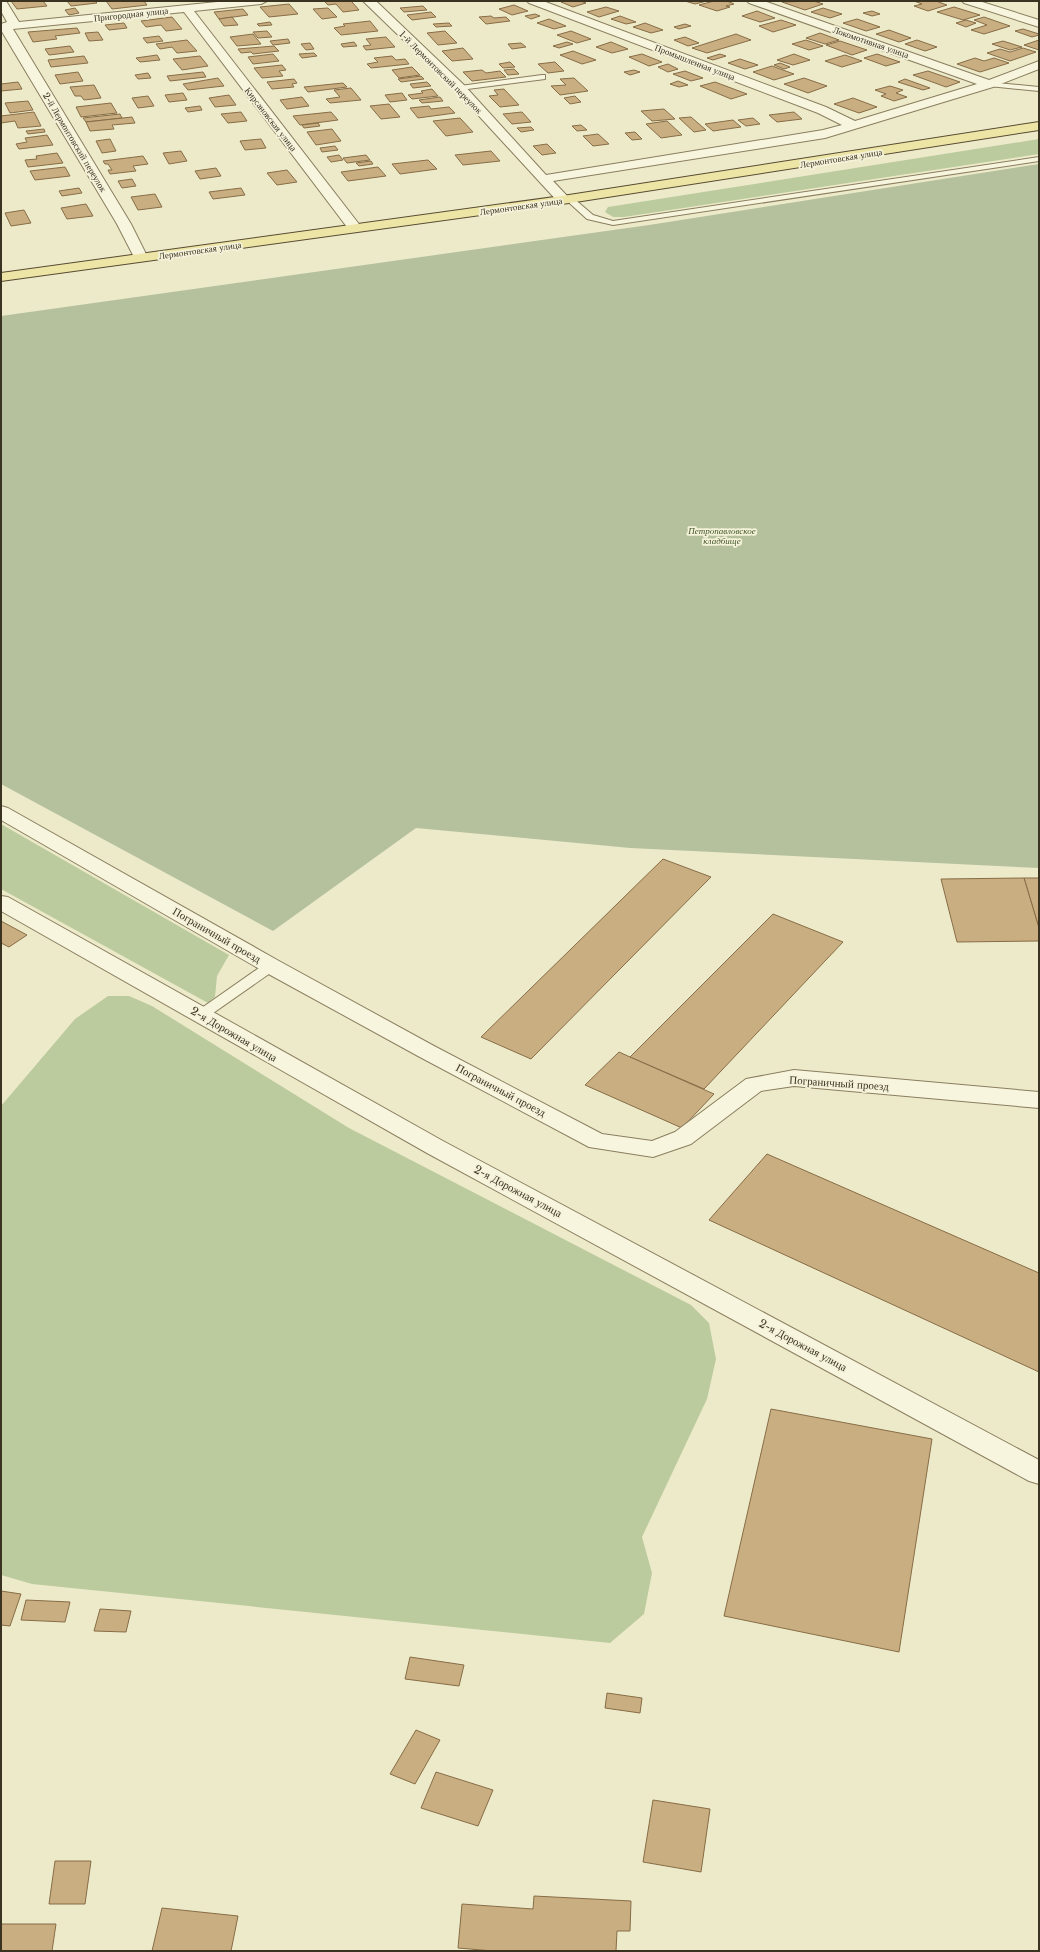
<svg xmlns="http://www.w3.org/2000/svg" width="1040" height="1952" font-family="'Libre Baskerville',serif">
<style>
.green{fill:#bccb9e}
.cemetery{fill:#b5c19d}
.building{fill:#c9ae82;stroke:#876d46}
.lines{fill:none;stroke-linecap:round;stroke-linejoin:round}
.lane-casing{stroke:#897e5f;stroke-width:2}
.street-casing{stroke:#897e5f;stroke-width:2}
.primary-casing{stroke:#574b33;stroke-width:2}
.lane{fill:#f8f5de;fill-rule:evenodd}
.street{fill:#f8f5de;fill-rule:evenodd}
.primary{fill:#ede5a5;fill-rule:evenodd}
.labels{text-anchor:middle;dominant-baseline:central;stroke-width:3.5;stroke-linejoin:round;paint-order:stroke}
.far-street-label{font-size:9px;fill:#3a3322;stroke:#f5f2da}
.far-park-label{font-size:9px;font-style:italic;fill:#41562a;stroke:#f5f2da}
.street-label{font-size:11px;fill:#3a3322;stroke:#f5f2da}
</style>
<rect width="100%" height="100%" fill="#edeaca"/>
<g class="green">
<path d="M1039 139V154L624 217H613L605 212 608 207Z"/>
<path d="M1 824 229 955 217 976 215 997 208 1003 1 889Z"/>
<path d="M108 996H129L152 1006 349 1128 691 1305 709 1323 716 1359 707 1399 642 1537 652 1573 644 1614 610 1643 32 1584 1 1575V1106L75 1019Z"/>
</g>
<path class="cemetery" d="M1039 164V868L630 848 416 828 273 931 1 784V316L649 225Z"/>
<g class="building">
<path d="M11 1H43L47 6 17 9Z"/>
<path d="M67 1H95L97 3 71 6Z"/>
<path d="M106 1H144L147 5 112 9Z"/>
<path d="M324 1H355L352 2 359 10 343 12 336 4 328 5Z"/>
<path d="M566 1H580L586 3 573 7 561 2Z"/>
<path d="M685 1H707L695 4Z"/>
<path d="M714 1H727L734 4 726 6 730 7 717 11 699 5Z"/>
<path d="M814 1 823 4 805 10 782 2Z"/>
<path d="M914 1H936L947 5 928 11 914 6 922 4Z"/>
<path d="M289 4 298 14 269 17 260 7Z"/>
<path d="M514 5 528 11 512 15 499 9Z"/>
<path d="M423 6 427 10 404 12 400 8Z"/>
<path d="M606 7 619 11 599 17 587 12Z"/>
<path d="M954 7 980 15 963 20 937 12Z"/>
<path d="M75 8 79 13 69 15 65 10Z"/>
<path d="M328 8 337 17 322 19 313 9Z"/>
<path d="M823 8 842 14 830 18 811 12Z"/>
<path d="M243 9 248 15 219 19 214 12Z"/>
<path d="M757 11 775 18 760 22 742 16Z"/>
<path d="M872 11 880 14 872 16 863 13Z"/>
<path d="M431 12 436 17 412 20 407 15Z"/>
<path d="M535 14 540 16 531 19 525 16Z"/>
<path d="M491 16 494 18 506 17 510 21 486 24 479 17Z"/>
<path d="M620 16 636 22 626 24 611 19Z"/>
<path d="M172 17 182 29 166 31 161 25 146 27 141 21Z"/>
<path d="M232 17 238 25 224 26 219 19Z"/>
<path d="M984 17 1010 26 984 34 971 30 987 25 974 20Z"/>
<path d="M549 19 566 26 554 29 537 23Z"/>
<path d="M857 19 880 27 866 31 843 23Z"/>
<path d="M781 20 796 25 773 32 759 26Z"/>
<path d="M966 20 976 23 966 27 956 23Z"/>
<path d="M370 21 378 31 341 35 334 28 345 26 343 24Z"/>
<path d="M270 22 272 25 259 26 257 24Z"/>
<path d="M124 23 127 28 109 30 105 25Z"/>
<path d="M449 23 452 26 436 27 433 24Z"/>
<path d="M645 23 663 30 651 33 633 27Z"/>
<path d="M685 24 691 26 679 29 674 27Z"/>
<path d="M77 28 80 33 55 36 57 39 33 42 28 32Z"/>
<path d="M1023 29 1039 34V35L1032 37 1015 31Z"/>
<path d="M889 30 911 38 899 42 876 34Z"/>
<path d="M267 31 272 37 258 38 253 32Z"/>
<path d="M445 31 457 43 438 45 427 33Z"/>
<path d="M571 31 591 39 577 43 557 35Z"/>
<path d="M98 32 103 40 89 41 85 33Z"/>
<path d="M820 33 839 40 825 44 806 38Z"/>
<path d="M253 34 261 44 237 46 230 37Z"/>
<path d="M736 34 751 40 707 53 692 48Z"/>
<path d="M159 36 163 41 147 43 143 38Z"/>
<path d="M386 37 395 47 366 50 363 46 371 45 366 39Z"/>
<path d="M685 37 699 43 688 46 674 40Z"/>
<path d="M288 39 290 43 273 45 270 41Z"/>
<path d="M187 40 197 51 177 53 172 47 160 49 156 44Z"/>
<path d="M806 40 823 46 809 50 792 44Z"/>
<path d="M917 40 937 47 925 51 905 44Z"/>
<path d="M1039 40V50L1024 45Z"/>
<path d="M840 41 867 50 852 55 826 45Z"/>
<path d="M1003 41 1022 47 1010 50 992 44Z"/>
<path d="M354 42 357 46 343 47 341 44Z"/>
<path d="M567 42 573 44 559 48 553 46Z"/>
<path d="M611 42 628 49 612 53 596 47Z"/>
<path d="M310 43 314 49 306 50 301 44Z"/>
<path d="M521 43 526 47 512 49 508 44Z"/>
<path d="M70 46 74 52 49 55 45 49Z"/>
<path d="M274 46 279 51 253 54 251 52 241 53 238 49Z"/>
<path d="M463 48 473 59 452 61 442 51Z"/>
<path d="M1023 48 1036 52 1010 61 987 53 1000 49 1010 52Z"/>
<path d="M573 51 596 60 582 64 560 55Z"/>
<path d="M314 53 317 56 302 58 299 54Z"/>
<path d="M273 54 279 61 253 64 248 57Z"/>
<path d="M642 54 662 62 649 66 629 57Z"/>
<path d="M720 54 726 56 713 60 707 58Z"/>
<path d="M794 54 810 60 793 65 777 60Z"/>
<path d="M877 54 900 62 886 66 864 58Z"/>
<path d="M157 55 160 60 140 62 136 58Z"/>
<path d="M845 55 862 61 842 67 825 61Z"/>
<path d="M84 56 88 63 51 67 48 60Z"/>
<path d="M200 56 208 66 182 70 173 59Z"/>
<path d="M392 56 396 60 405 59 409 64 371 68 367 64 378 62 374 58Z"/>
<path d="M975 58 984 61 994 58 1009 63 980 72 957 64Z"/>
<path d="M740 59 758 65 745 69 728 63Z"/>
<path d="M510 62 515 67 503 68 499 64Z"/>
<path d="M555 62 564 71 548 73 538 64Z"/>
<path d="M780 63 790 67 784 69 774 65Z"/>
<path d="M668 64 678 69 668 72 658 67Z"/>
<path d="M282 65 286 70 279 71 283 76 262 78 254 68Z"/>
<path d="M772 66 794 74 774 80 753 72Z"/>
<path d="M412 67 420 75 399 78 392 70Z"/>
<path d="M514 69 519 74 508 75 504 70Z"/>
<path d="M482 70 486 73 500 71 506 77 472 81 463 72Z"/>
<path d="M634 70 640 72 630 75 624 72Z"/>
<path d="M685 71 703 78 691 81 673 74Z"/>
<path d="M928 71 960 82 946 87 913 75Z"/>
<path d="M78 72 83 81 60 84 55 75Z"/>
<path d="M203 72 206 77 170 81 167 76Z"/>
<path d="M148 73 151 78 138 79 135 75Z"/>
<path d="M421 76 424 79 401 82 398 79Z"/>
<path d="M218 78 224 86 188 90 183 84Z"/>
<path d="M574 78 588 91 560 95 551 86 566 85 560 79Z"/>
<path d="M804 78 827 86 808 93 784 84Z"/>
<path d="M294 79 297 83 292 84 294 87 272 89 267 82Z"/>
<path d="M905 79 930 88 923 90 898 82Z"/>
<path d="M678 81 688 85 679 87 670 84Z"/>
<path d="M18 82 22 89 1 91V84Z"/>
<path d="M427 82 431 86 413 88 410 84Z"/>
<path d="M715 82 747 94 731 99 700 86Z"/>
<path d="M343 83 347 87 308 92 304 87Z"/>
<path d="M94 85 101 98 84 100 81 96H75L70 87Z"/>
<path d="M890 86 903 90 896 93 907 97 894 101 881 96 886 94 875 90Z"/>
<path d="M351 88 361 100 330 103 326 99 340 97 334 90Z"/>
<path d="M432 89 438 96 412 99 408 95 423 93 421 91Z"/>
<path d="M504 89 519 105 500 107 489 96 498 95 494 90Z"/>
<path d="M183 93 187 100 169 102 165 95Z"/>
<path d="M402 93 407 100 390 102 385 95Z"/>
<path d="M229 95 236 105 215 107 209 98Z"/>
<path d="M148 96 154 106 138 108 132 98Z"/>
<path d="M575 96 581 102 570 104 564 98Z"/>
<path d="M302 97 309 106 287 109 280 100Z"/>
<path d="M440 97 443 101 422 103 419 100Z"/>
<path d="M853 98 877 107 859 113 834 104Z"/>
<path d="M28 101 33 110 10 113 5 103Z"/>
<path d="M111 103 117 113 81 117 76 107Z"/>
<path d="M389 104 400 117 381 119 370 106Z"/>
<path d="M200 106 202 110 188 112 185 108Z"/>
<path d="M429 106 431 109 449 107 455 113 418 118 410 108Z"/>
<path d="M664 109 675 119 652 121 641 111Z"/>
<path d="M34 112 41 126 18 128 15 121 1 123V116Z"/>
<path d="M241 112 247 121 228 123 221 114Z"/>
<path d="M331 112 338 120 300 125 293 116Z"/>
<path d="M522 112 531 122 512 124 503 114Z"/>
<path d="M794 112 802 119 777 122 769 115Z"/>
<path d="M120 114 122 118 86 122 83 118Z"/>
<path d="M132 117 135 123 112 125 114 129 90 131 86 122Z"/>
<path d="M691 117 706 130 694 132 679 118Z"/>
<path d="M460 118 473 132 446 136 433 121Z"/>
<path d="M753 118 760 124 746 126 738 120Z"/>
<path d="M733 120 741 127 713 131 705 124Z"/>
<path d="M667 121 682 135 661 138 646 124Z"/>
<path d="M318 123 320 126 304 128 302 125Z"/>
<path d="M581 125 587 130 577 131 572 126Z"/>
<path d="M531 127 534 130 521 132 517 128Z"/>
<path d="M44 129 45 132 28 134 26 131Z"/>
<path d="M332 129 341 141 316 145 307 132Z"/>
<path d="M635 132 642 139 632 140 625 133Z"/>
<path d="M598 134 609 144 593 146 583 136Z"/>
<path d="M47 135 53 145 19 149 16 144 27 142 25 138Z"/>
<path d="M110 139 116 151 102 153 96 141Z"/>
<path d="M261 139 266 148 245 150 240 141Z"/>
<path d="M547 144 556 153 542 155 533 146Z"/>
<path d="M335 146 338 150 322 152 320 148Z"/>
<path d="M181 151 187 161 169 164 163 153Z"/>
<path d="M491 151 500 161 463 165 455 155Z"/>
<path d="M57 153 63 163 28 167 25 160 37 159 36 156Z"/>
<path d="M339 155 343 160 331 162 327 157Z"/>
<path d="M366 155 370 160 347 163 343 158Z"/>
<path d="M143 156 148 164 133 166 136 171 110 174 108 170H112L108 164H105L103 161Z"/>
<path d="M428 160 437 169 400 174 392 164Z"/>
<path d="M371 161 373 164 359 166 356 163Z"/>
<path d="M65 167 70 176 35 180 30 171Z"/>
<path d="M378 167 386 176 348 181 341 172Z"/>
<path d="M216 168 221 176 200 179 195 171Z"/>
<path d="M287 170 297 182 277 185 267 173Z"/>
<path d="M132 179 136 186 122 188 118 181Z"/>
<path d="M79 188 82 193 62 196 59 191Z"/>
<path d="M241 188 245 195 213 199 209 192Z"/>
<path d="M155 194 162 207 138 210 131 197Z"/>
<path d="M86 204 93 216 67 219 61 208Z"/>
<path d="M24 210 31 223 11 226 5 213Z"/>
<path d="M663 859 711 877 531 1059 481 1037Z"/>
<path d="M1024 878H1039V928Z"/>
<path d="M1024 878 1039 928V941L957 942 941 879Z"/>
<path d="M773 914 843 942 704 1089 630 1057Z"/>
<path d="M1 921 27 935 9 947 1 943Z"/>
<path d="M619 1052 630 1057 714 1094 682 1128 585 1085Z"/>
<path d="M767 1154 1039 1273V1372L709 1220Z"/>
<path d="M771 1409 932 1439 899 1652 724 1616Z"/>
<path d="M1 1591 21 1594 10 1626 1 1625Z"/>
<path d="M26 1600 70 1602 65 1622 21 1620Z"/>
<path d="M100 1609 131 1611 126 1632 94 1631Z"/>
<path d="M410 1657 464 1665 459 1686 405 1679Z"/>
<path d="M607 1693 642 1698 640 1713 605 1708Z"/>
<path d="M416 1730 440 1740 415 1784 390 1774Z"/>
<path d="M436 1772 493 1790 478 1826 421 1808Z"/>
<path d="M653 1800 710 1809 701 1872 643 1862Z"/>
<path d="M55 1861H91L85 1904H49Z"/>
<path d="M534 1896 631 1901 630 1931H617L616 1951H493L458 1948 462 1904 533 1909Z"/>
<path d="M162 1908 238 1916 231 1951H152Z"/>
<path d="M1 1924H56L52 1951H1Z"/>
</g>
<g class="lines">
<defs>
<g id="lane">
<path d="M542 75H545V79L460 90 456 88 460 86Z"/>
<path d="M986 82 1039 87V91L989 86 985 84Z"/>
<path d="M1039 157V161L613 225 587 219 565 199 572 197 593 215 613 221Z"/>
<path d="M271 962 276 963 277 966 276 969 206 1018H196L194 1015 196 1012 266 963Z"/>
</g>
<g id="street">
<path d="M1 1H6L19 22 227 1H267L261 4 194 11 362 228 360 231H350L184 12 13 29 131 224 148 258 146 261H136L117 224 1 30V24L7 22 1 11Z"/>
<path d="M363 1H376L464 85 546 175 823 130 842 125 818 113 529 3 527 1H543L826 107 855 121 977 84 749 3 747 1H764L989 80 1039 61V69L993 87 825 138 553 181 571 200 569 203H559L456 91Z"/>
<path d="M962 1H979L1039 20V27L964 3Z"/>
<path d="M1 806 8 808 279 961 434 1046 602 1134 652 1141 675 1132 746 1079 794 1070 1039 1092V1108L794 1086 761 1091 691 1144 653 1157 589 1147 418 1056 263 971 1 820Z"/>
<path d="M1 896 8 897 443 1141 1039 1460V1484L1029 1481 427 1153 1 911Z"/>
</g>
<path id="primary" d="M1039 122V130L569 203 1 281V273L569 195Z"/>
</defs>
<use href="#lane" class="lane-casing"/>
<use href="#street" class="street-casing"/>
<use href="#primary" class="primary-casing"/>
<use href="#lane" class="lane"/>
<use href="#street" class="street"/>
<use href="#primary" class="primary"/>
</g>
<g class="labels">
<g class="far-street-label">
<text transform="translate(131 14) rotate(-6)">Пригородная улица</text>
<text transform="translate(871 42) rotate(19)">Локомотивная улица</text>
<text transform="translate(695 62) rotate(21)">Промышленная улица</text>
<text transform="translate(441 72) rotate(45)">1-й Лермонтовский переулок</text>
<text transform="translate(271 119) rotate(52)">Кирсановская улица</text>
<text transform="translate(75 142) rotate(59)">2-й Лермонтовский переулок</text>
<text transform="translate(841 158) rotate(-9)">Лермонтовская улица</text>
<text transform="translate(521 206) rotate(-8)">Лермонтовская улица</text>
<text transform="translate(200 250) rotate(-8)">Лермонтовская улица</text>
</g>
<g class="far-park-label">
<text x="722" y="530">Петропавловское<tspan x="722" dy="10">кладбище</tspan></text>
</g>
<g class="street-label">
<text transform="translate(217 935) rotate(30)">Пограничный проезд</text>
<text transform="translate(234 1034) rotate(30)">2-я Дорожная улица</text>
<text transform="translate(839 1083) rotate(4)">Пограничный проезд</text>
<text transform="translate(501 1090) rotate(28)">Пограничный проезд</text>
<text transform="translate(518 1191) rotate(28)">2-я Дорожная улица</text>
<text transform="translate(803 1345) rotate(28)">2-я Дорожная улица</text>
</g>
</g>
<rect width="1040" height="1952" fill="none" stroke="#3a3322" stroke-width="4"/>
</svg>
